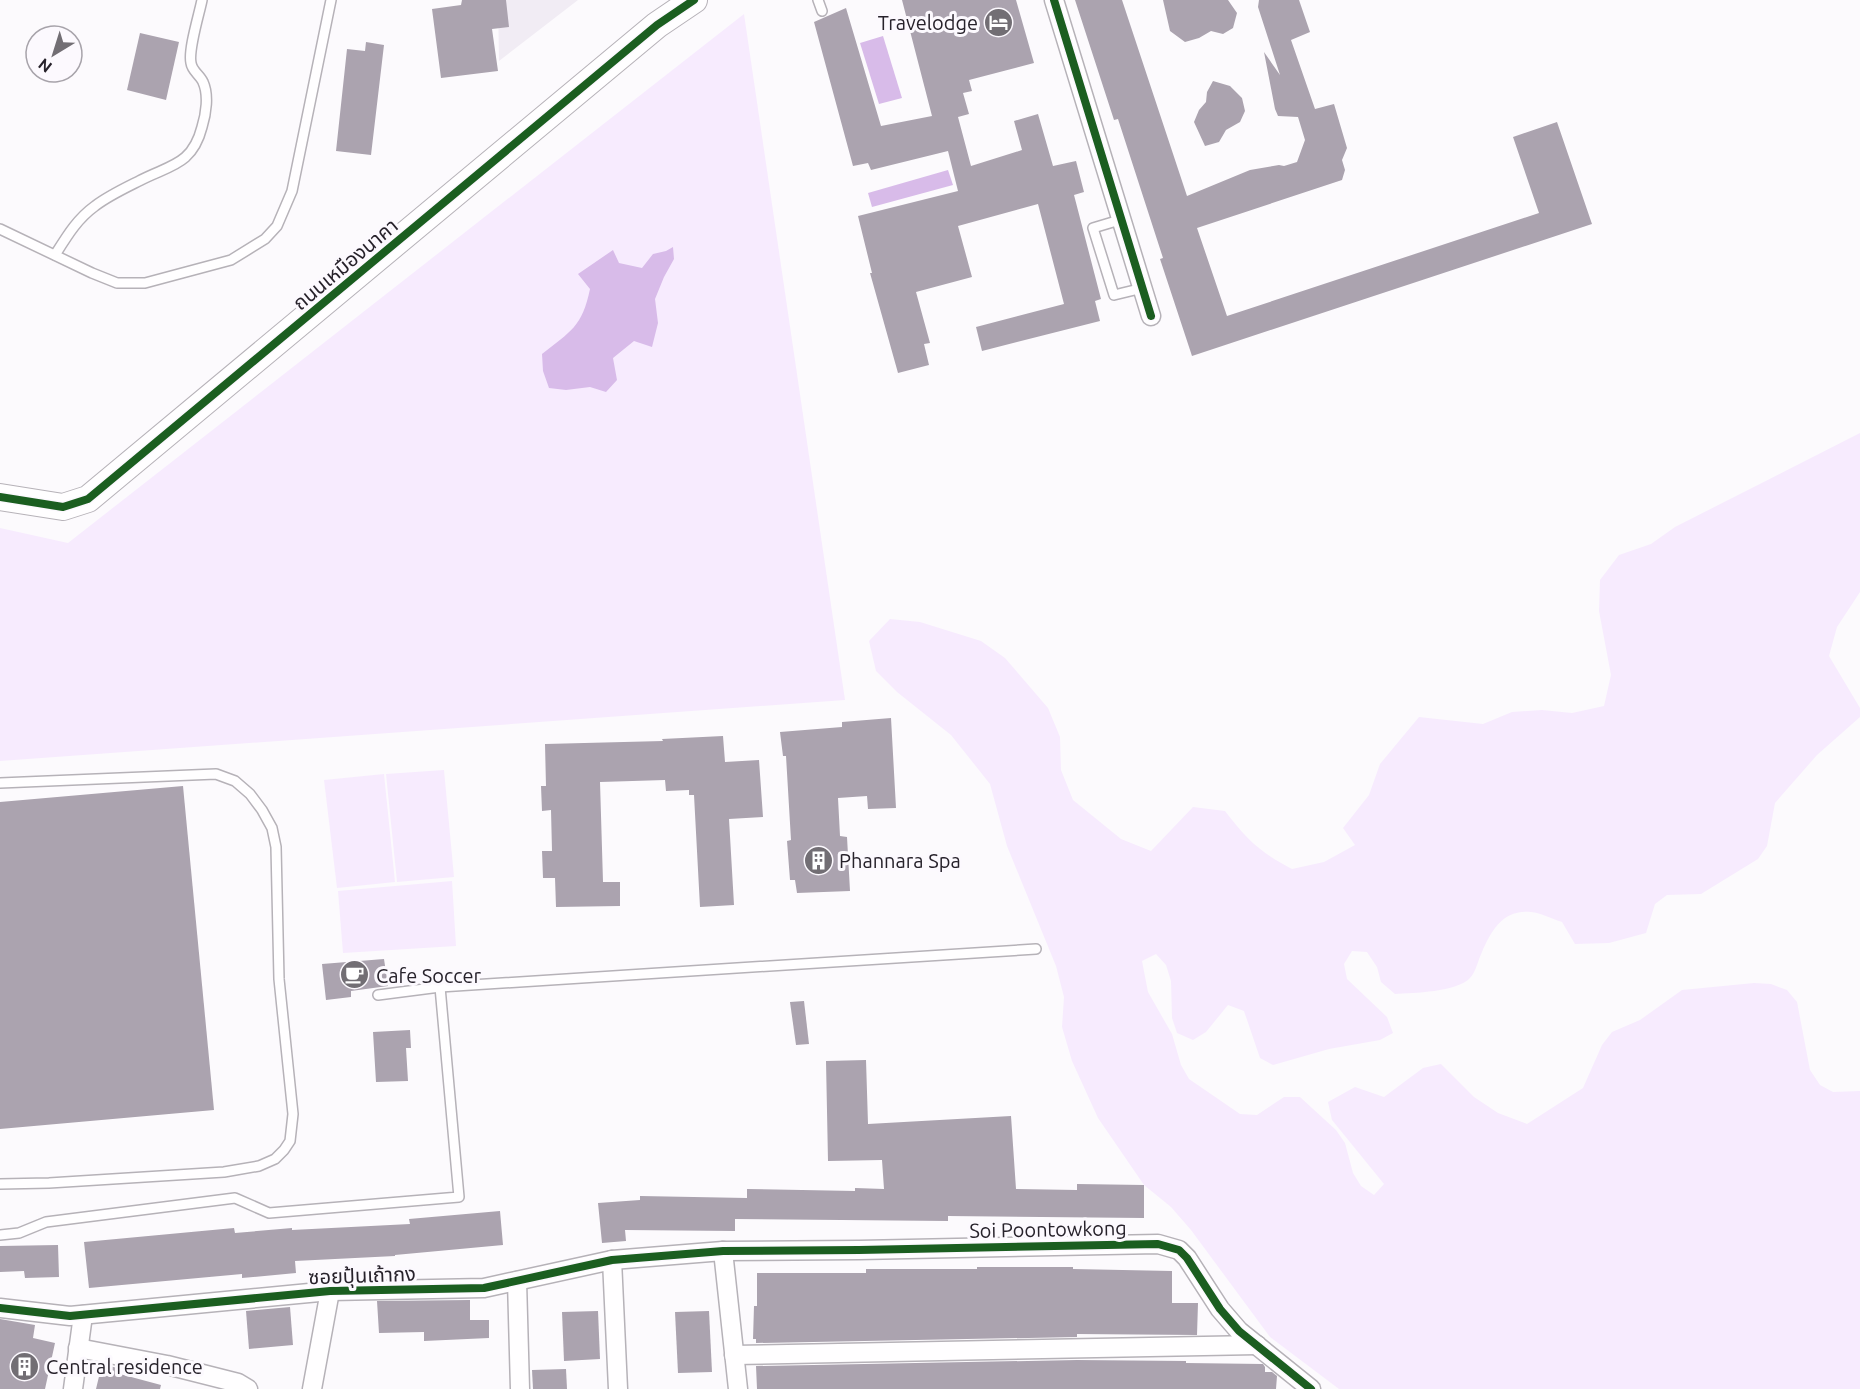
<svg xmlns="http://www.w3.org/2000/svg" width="1860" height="1389" font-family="Ubuntu,'Noto Sans Thai',sans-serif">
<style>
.built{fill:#f1ecf4}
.green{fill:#f7ebfe}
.water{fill:#d8bbe9}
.building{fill:#aba3af}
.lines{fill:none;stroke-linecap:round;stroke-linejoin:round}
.lane-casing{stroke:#b6b2b8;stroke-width:12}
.street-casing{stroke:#b6b2b8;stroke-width:21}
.secondary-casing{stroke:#b6b2b8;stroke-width:28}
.lane{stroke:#fffeff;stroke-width:9}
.street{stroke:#fffeff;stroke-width:18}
.secondary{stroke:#fffeff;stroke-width:26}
.cycleway-casing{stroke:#fcf9fe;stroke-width:11}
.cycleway{stroke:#1b5e20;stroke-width:8}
.labels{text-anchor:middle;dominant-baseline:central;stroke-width:6;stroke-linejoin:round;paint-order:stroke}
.poi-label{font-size:20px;fill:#27222b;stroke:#fcf9fe;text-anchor:start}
.street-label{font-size:20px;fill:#27222b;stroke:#fcf9fe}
</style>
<rect width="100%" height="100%" fill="#fcfafd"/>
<path class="built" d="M498 0H578L499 61Z"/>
<g class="green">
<path d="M744 14 845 700 0 761V528L68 543Z"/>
<path d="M1860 433V592L1837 627 1829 656 1860 708V717L1817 755 1775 803 1767 846 1758 859 1701 894 1667 895 1655 904 1646 933 1609 943 1575 944 1562 922C1552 919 1541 913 1531 912 1503 909 1491 931 1482 952 1478 960 1476 972 1470 978 1457 992 1413 993 1395 994L1381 982 1377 967 1367 952 1352 951 1344 964 1347 979 1387 1017 1393 1033 1380 1040 1329 1049 1273 1065 1260 1058 1244 1011 1228 1005 1206 1032 1193 1040 1177 1033 1172 1018 1171 981 1166 965 1156 954 1142 961 1148 992 1172 1034 1181 1065 1189 1079 1240 1114 1257 1115 1284 1097H1300L1336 1130 1345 1143 1353 1173 1361 1186 1374 1195 1384 1184 1332 1120 1328 1102 1355 1087 1384 1097 1423 1068 1441 1064 1474 1097 1498 1113 1527 1124 1583 1088 1602 1045 1612 1032 1640 1020 1682 990 1754 983 1771 984 1787 990 1797 1002 1810 1070 1820 1085 1833 1092 1860 1091V1389H1339L1270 1337 1191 1230 1171 1207 1144 1185 1098 1118 1072 1061 1062 1027 1064 997 1056 966 1007 846 990 784 951 735 897 692 876 671 869 641 890 619 920 622 981 641 1005 658 1048 708 1060 737 1061 770 1073 800 1121 839 1151 851 1193 807 1225 811C1247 840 1261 853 1292 869L1324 862 1355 845 1343 828 1369 795 1380 764 1419 717 1483 724 1512 712 1542 710 1572 713 1604 706 1611 675 1599 611 1600 580 1619 555 1651 544 1675 527Z"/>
<path d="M444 770 454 877 397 882 386 774Z"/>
<path d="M384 774 395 882 337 888 324 780Z"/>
<path d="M452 881 456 946 343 953 338 891Z"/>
</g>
<g class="water">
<path d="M883 36 902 98 879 104 860 43Z"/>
<path d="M948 170 953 185 872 207 868 193Z"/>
<path d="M673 247 674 259 664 277 655 299 658 323 652 347 634 341 613 358 617 380 606 392 590 387 566 390 549 388 543 371 542 354C571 331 582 327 590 289L578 274 613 250 619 263 642 268 653 254 666 251Z"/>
</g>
<g class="building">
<path d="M462 0H506L509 27 492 29 498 71 441 78 432 9 461 5Z"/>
<path d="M902 0H1016L1034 63 969 80 972 91 963 93 969 114 958 117 971 166 1022 150 1014 121 1038 114 1053 166 1076 161 1084 192 1074 195 1101 299 1095 301 1100 321 982 351 976 327 1064 304 1038 204 958 226 972 277 916 292 930 343 924 344 929 365 898 373 870 273H872L858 216 958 191 948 151 871 170 868 163 853 166 814 22 846 8 881 126 932 116Z"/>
<path d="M1075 0H1122L1187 196 1250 170 1279 165 1284 166 1297 162 1305 140 1298 117 1278 116 1275 109 1264 52 1280 75 1258 7 1259 0H1299L1310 32 1291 40 1315 109 1334 104 1347 148 1342 160 1345 170 1342 180 1197 228 1227 316 1539 213 1513 137 1557 122 1592 224 1192 356 1160 259 1163 258 1118 119 1114 120Z"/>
<path d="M1163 0H1228L1237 13 1233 28 1223 34 1211 31 1199 38 1185 42 1170 31Z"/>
<path d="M140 33 179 42 166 100 127 90Z"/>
<path d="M366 42 384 45 371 155 336 151 347 49 365 51Z"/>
<path d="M1213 81 1230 86 1242 98 1245 111 1240 122 1226 130 1219 142 1205 146 1194 122 1199 110 1206 102 1207 92Z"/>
<path d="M891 718 896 808 868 809 867 796 838 798 840 836 847 837 850 891 797 893 795 880H790L787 841 791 840 786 756H783L780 732 842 727V722Z"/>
<path d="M723 736 725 762 759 760 763 817 729 819 734 905 700 907 694 795H689V790L666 791 665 780 600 782 603 882H620V906L556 907 555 878H543L542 851H552L551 810 542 811 541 786H546L545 744 663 741 662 739Z"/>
<path d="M183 786 214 1110 0 1129V802Z"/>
<path d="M384 959 388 986 351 991V997L326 1000 322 964Z"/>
<path d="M804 1001 809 1044 796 1045 790 1002Z"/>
<path d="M410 1030 411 1048H406L408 1081 376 1082 373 1032Z"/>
<path d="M866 1060 868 1124 1011 1116 1016 1189 1077 1190V1184L1144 1185V1218L948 1216V1221L735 1219V1231L625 1230 626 1241 602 1243 598 1203 640 1200V1196L747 1198V1189L855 1191V1188L884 1189 882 1160 828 1161 826 1061Z"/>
<path d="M500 1211 503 1245 395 1255V1256L295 1261 296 1273 242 1278V1274L89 1288 84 1242 234 1228 235 1233 292 1228V1230L410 1224 409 1219Z"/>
<path d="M58 1245 59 1277 25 1278 24 1271 0 1272V1246Z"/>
<path d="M977 1267H1073V1269L1172 1271V1303H1198L1197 1335 1077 1334V1337L756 1343V1339H753L754 1306H757V1273H866V1269H977Z"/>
<path d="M470 1300V1320H489V1338L424 1341V1332L379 1333 377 1301Z"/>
<path d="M290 1307 293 1345 249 1349 246 1311Z"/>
<path d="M598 1311 600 1359 564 1361 562 1312Z"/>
<path d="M709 1311 712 1372 678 1373 675 1312Z"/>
<path d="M0 1319 35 1325 33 1338 55 1343 45 1389H0Z"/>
<path d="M1077 1360 1186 1361V1363L1263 1364 1265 1367V1372H1272L1277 1376 1276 1389H757L756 1366Z"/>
<path d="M102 1364 121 1369 120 1374 161 1385 160 1389H96Z"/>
<path d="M566 1369 567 1389H533L532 1370Z"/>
</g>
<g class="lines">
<defs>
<g id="lane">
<path d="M818 0 822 11"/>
<path d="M1123 219 1093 228 1114 295 1143 288"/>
<path d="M0 229 92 273 117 283H145L231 260 265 239 277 226 292 191 331 0"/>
<path d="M55 255C67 236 77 219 95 206 108 196 125 188 139 181 169 165 192 166 202 127 206 114 209 95 203 82 200 75 192 71 191 63 188 50 199 15 202 0"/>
<path d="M0 783 216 774 235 781 250 794 262 810 272 828 276 847 279 979 293 1114 290 1141 284 1150 275 1159 259 1166 224 1172 49 1183 0 1184"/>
<path d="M378 995 440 987 1036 949"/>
<path d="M0 1235 19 1233 46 1222 235 1198 269 1213 459 1197 440 987"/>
</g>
<g id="street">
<path d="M1054 0 1151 316"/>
<path d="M723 1251 738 1389"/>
<path d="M612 1260 618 1389"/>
<path d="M517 1281 520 1389"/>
<path d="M0 1308 70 1316 330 1291 484 1288 612 1260 723 1251 859 1250 1158 1244 1179 1250 1187 1258 1220 1309 1239 1331 1311 1389"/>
<path d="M78 1348 167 1365 238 1383 248 1389"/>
<path d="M734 1355 1257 1345"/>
<path d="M73 1389 83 1315"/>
<path d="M312 1389 330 1291"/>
</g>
<path id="secondary" d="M0 497 63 507 88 499 657 25 694 0"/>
</defs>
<use href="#lane" class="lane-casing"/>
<use href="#street" class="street-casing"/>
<use href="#secondary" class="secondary-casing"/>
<use href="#lane" class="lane"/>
<use href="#street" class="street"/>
<use href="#secondary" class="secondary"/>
<defs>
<g id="cycleway">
<path d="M1054 0 1151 316"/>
<path d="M0 497 63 507 88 499 657 25 694 0"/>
<path d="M0 1308 70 1316 330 1291 484 1288 612 1260 723 1251 859 1250 1158 1244 1179 1250 1187 1258 1220 1309 1239 1331 1311 1389"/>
</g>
</defs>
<use href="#cycleway" class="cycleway-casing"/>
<use href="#cycleway" class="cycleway"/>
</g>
<defs>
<symbol id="hotel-disc" viewBox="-11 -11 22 22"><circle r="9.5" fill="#726e74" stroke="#fcf9fe"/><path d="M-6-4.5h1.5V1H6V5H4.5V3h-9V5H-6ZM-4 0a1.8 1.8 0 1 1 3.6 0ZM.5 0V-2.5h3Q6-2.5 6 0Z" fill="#fff"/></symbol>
<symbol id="building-disc" viewBox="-11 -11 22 22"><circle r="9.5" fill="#726e74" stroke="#fcf9fe"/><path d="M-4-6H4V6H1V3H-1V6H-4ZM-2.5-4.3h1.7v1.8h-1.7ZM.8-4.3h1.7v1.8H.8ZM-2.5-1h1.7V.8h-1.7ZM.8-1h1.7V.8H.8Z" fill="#fff"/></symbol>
<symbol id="cafe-disc" viewBox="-11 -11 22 22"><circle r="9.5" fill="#726e74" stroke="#fcf9fe"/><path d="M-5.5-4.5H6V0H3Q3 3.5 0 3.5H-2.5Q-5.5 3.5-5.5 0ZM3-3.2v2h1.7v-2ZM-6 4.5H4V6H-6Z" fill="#fff"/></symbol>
</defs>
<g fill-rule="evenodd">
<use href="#hotel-disc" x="982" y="6" width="33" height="33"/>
<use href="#building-disc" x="802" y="844" width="33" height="33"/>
<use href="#cafe-disc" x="338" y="958" width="33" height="33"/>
<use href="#building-disc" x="8" y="1350" width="33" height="33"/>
</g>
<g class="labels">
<g class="poi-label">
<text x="978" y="22" text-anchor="end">Travelodge</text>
<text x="839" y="860">Phannara Spa</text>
<text x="376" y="975">Cafe Soccer</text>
<text x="46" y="1366">Central residence</text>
</g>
<g class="street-label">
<text transform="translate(345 264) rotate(-40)">ถนนเหมืองนาคา</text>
<text transform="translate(1048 1229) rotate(-1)">Soi Poontowkong</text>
<text transform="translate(362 1275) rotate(-2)">ซอยปุ้นเถ้ากง</text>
</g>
</g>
<g transform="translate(54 54) rotate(218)"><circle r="28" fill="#fcf9fe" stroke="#a7a3aa" stroke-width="1.5"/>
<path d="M0-4.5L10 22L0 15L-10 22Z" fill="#726e74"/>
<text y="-9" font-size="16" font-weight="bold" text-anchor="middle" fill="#27222b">N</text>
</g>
</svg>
